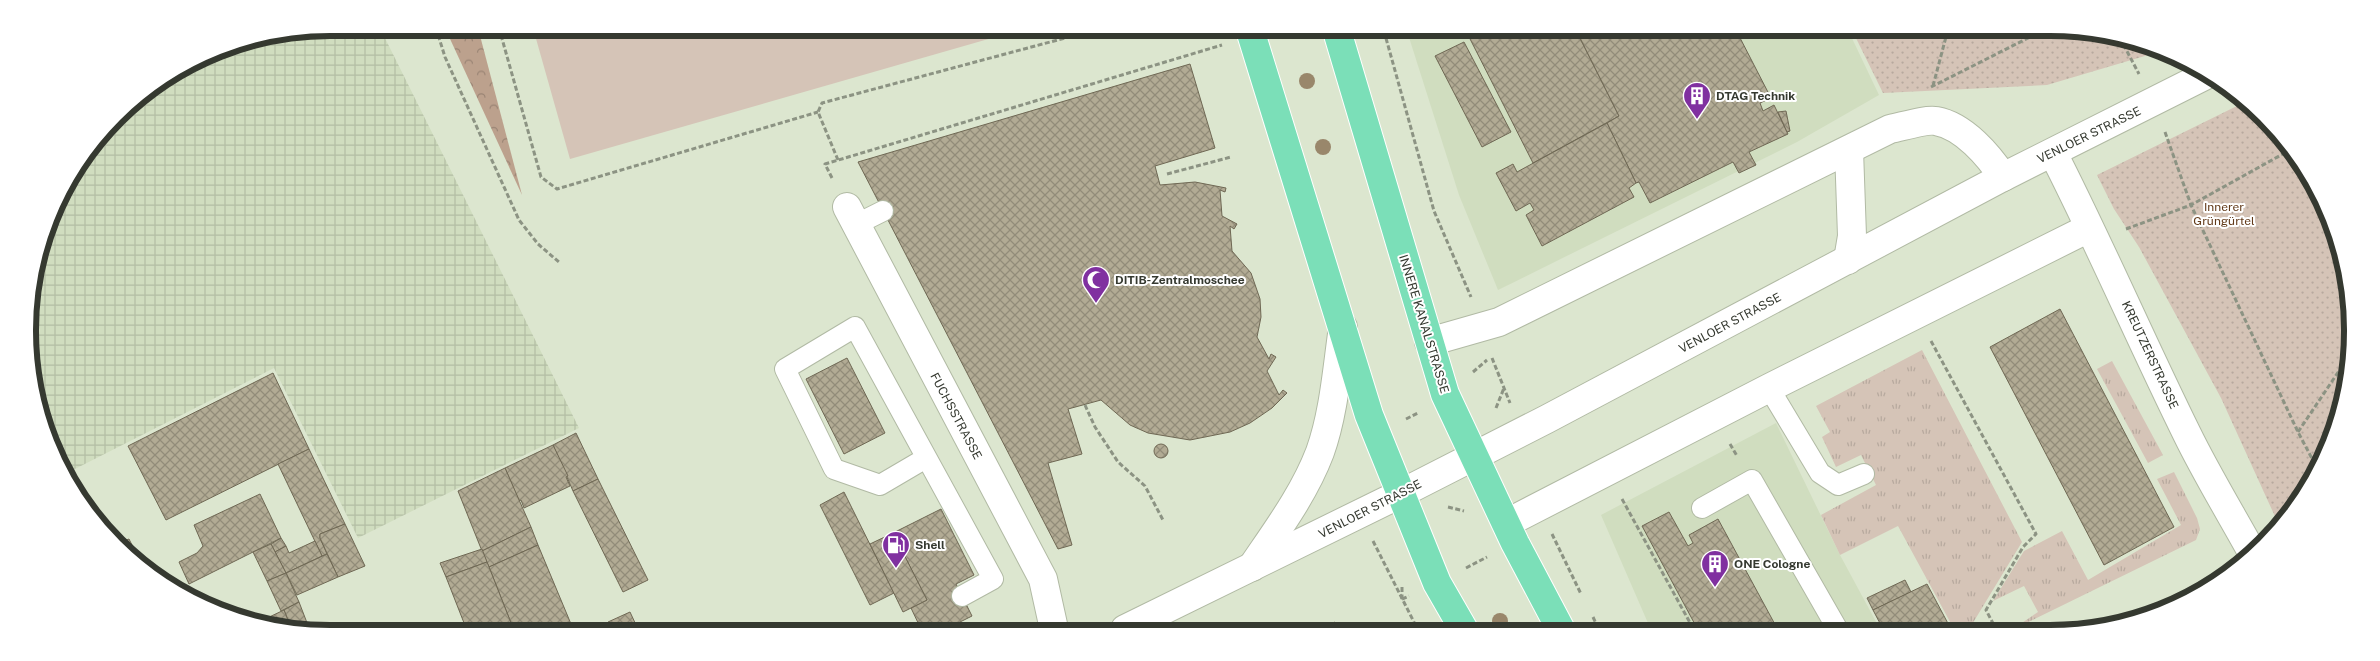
<svg xmlns="http://www.w3.org/2000/svg" width="2380" height="661" font-family="'Public Sans',sans-serif">
<style>
.built{fill:#d0ddbf}
.industrial{fill:url(#industrial-grid)}
.grass{fill:url(#grass-tufts)}
.forest{fill:url(#forest-crowns)}
.park{fill:url(#park-dots)}
.garden{fill:#d5c4b7}
.building{fill:url(#building-cross-hatch);stroke:#6f6854}
.lines{fill:none;stroke-linecap:round;stroke-linejoin:round}
.lane-casing{stroke:#b1baa4;stroke-width:22}
.street-casing{stroke:#b1baa4;stroke-width:30}
.secondary-casing{stroke:#b1baa4;stroke-width:30}
.primary-casing{stroke:#fff;stroke-width:30}
.path{stroke:#8c9383;stroke-width:3;stroke-dasharray:5 2.5;stroke-linecap:butt}
.lane{stroke:#fff;stroke-width:20}
.street{stroke:#fff;stroke-width:28}
.secondary{stroke:#fff;stroke-width:28}
.primary{stroke:#7bdfb8;stroke-width:28}
.tree{fill:#99876b}
.labels{text-anchor:middle;dominant-baseline:central;stroke-width:4;stroke-linejoin:round;paint-order:stroke}
.poi-label{font-size:12px;font-weight:bold;fill:#353930;stroke:#fff;text-anchor:start}
.street-label{font-size:12px;fill:#353930;stroke:#fff}
.park-label{font-size:12px;fill:#623a19;stroke:#fff}
.rim{fill:none;stroke:#353930;stroke-width:6}
</style>
<defs>
<pattern id="industrial-grid" width="8" height="8" patternUnits="userSpaceOnUse" patternTransform="scale(1.25)"><rect width="8" height="8" fill="#d0ddbf"/><path d="M0 4h8M4 0v8" fill="none" stroke="#b3bea4"/></pattern>
<pattern id="grass-tufts" width="24" height="20" patternUnits="userSpaceOnUse" patternTransform="scale(1.25)"><rect width="24" height="20" fill="#d5c4b7"/><path d="M3 7l-1-3M5 7V3M7 7l1-3M15 17l-1-3M17 17v-4M19 17l1-3" fill="none" stroke="#b7a99e"/></pattern>
<pattern id="forest-crowns" width="20" height="18" patternUnits="userSpaceOnUse" patternTransform="scale(1.25)"><rect width="20" height="18" fill="#bca18d"/><path d="M2 6a3 3 0 1 1 6 0M12 15a3 3 0 1 1 6 0" fill="none" stroke="#9a8474"/></pattern>
<pattern id="park-dots" width="8" height="8" patternUnits="userSpaceOnUse" patternTransform="scale(1.25)"><rect width="8" height="8" fill="#d5c4b7"/><path d="M2 2h.1M6 6h.1" fill="none" stroke="#b7a99e" stroke-width="1.8" stroke-linecap="round"/></pattern>
<pattern id="building-cross-hatch" width="8" height="8" patternUnits="userSpaceOnUse" patternTransform="scale(1.25)"><rect width="8" height="8" fill="#b2ab94"/><path d="M0 0l8 8M0 8l8-8" fill="none" stroke="#928c79"/></pattern>
</defs>
<rect width="100%" height="100%" fill="#dce6cf"/>
<g class="built">
<path d="M1407 31 1849 32 1879 95 1797 142 1498 290 1459 195Z"/>
<path d="M1776 423 1840 555 1881 631 1651 630 1601 515Z"/>
</g>
<path class="industrial" d="M331 28H380L579 428 358 538 274 368 69 472 38 409 28 310 59 196 131 103 215 50Z"/>
<g class="grass">
<path d="M1922 350 2022 542 1968 631H1955L1898 526 1840 555 1821 515 1876 485 1861 455 1836 467 1822 437 1830 432 1816 406Z"/>
<path d="M2112 361 2163 455 2148 463 2097 369Z"/>
<path d="M2174 472 2197 518 2200 529 2196 540 2010 631 2038 612 2024 586 1993 601 2024 551 2062 531 2088 580 2181 525 2157 479Z"/>
</g>
<path class="forest" d="M445 28H478L522 195Z"/>
<g class="park">
<path d="M1853 32 2108 33 2155 53 2047 85 1883 93Z"/>
<path d="M2243 103 2301 162 2347 271V389L2312 482 2278 523 2221 398 2139 247 2114 209 2097 175Z"/>
</g>
<path class="garden" d="M533 28 1020 30 570 159Z"/>
<g class="building">
<path d="M1466 31 1577 32 1619 116 1533 163Z"/>
<path d="M1577 32H1737L1771 98 1760 103 1763 111 1774 105 1788 134 1749 152 1756 165 1739 173 1733 162 1650 203 1639 182 1636 183 1607 123 1619 116Z"/>
<path d="M1464 42 1511 132 1482 147 1435 56Z"/>
<path d="M1190 64 1215 148 1155 166 1160 185 1195 182 1226 188 1225 192 1220 190 1222 216 1237 224 1234 229 1230 226 1232 251 1251 273 1260 299 1261 317 1257 337 1269 359 1271 354 1276 357 1267 371 1279 395 1283 390 1287 393 1272 408 1250 423 1230 432 1190 440 1148 433 1130 425 1101 400 1068 409 1082 454 1048 463 1072 545 1058 549 858 162Z"/>
<path d="M1786 111 1790 131 1787 132 1778 112Z"/>
<path d="M1607 123 1636 183 1629 188 1634 197 1542 246 1526 215 1534 210 1530 203 1516 211 1496 173 1513 164 1517 172Z"/>
<path d="M2060 309 2174 527 2104 565 1990 347Z"/>
<path d="M847 358 885 433 844 454 806 379Z"/>
<path d="M273 373 309 449 166 520 128 446Z"/>
<path d="M576 433 598 479 573 491 553 445Z"/>
<circle cx="1161" cy="451" r="7"/>
<path d="M553 445 568 476 566 477 570 486 524 508 521 500 519 501 505 468Z"/>
<path d="M309 449 345 524 320 534V538L327 554 322 556 278 464Z"/>
<path d="M505 468 531 527 482 551 458 491Z"/>
<path d="M598 479 648 580 623 592 573 491Z"/>
<path d="M844 492 894 593 870 605 820 505Z"/>
<path d="M260 494 281 538 189 584 179 562 197 553 203 546 194 525Z"/>
<path d="M941 509 974 575 956 584 972 616 946 629H921L911 608 927 600 893 533Z"/>
<path d="M1669 512 1688 546 1693 543 1689 535 1718 519 1778 630H1698L1642 526Z"/>
<path d="M345 524 365 566 338 577 320 538V534Z"/>
<path d="M531 527 538 545 489 567 482 551Z"/>
<path d="M893 533 927 600 903 612 870 544Z"/>
<path d="M281 538 286 546 275 552 271 544Z"/>
<path d="M129 539 138 557 121 542Z"/>
<path d="M315 541 322 556 286 573 275 552 286 546 289 553Z"/>
<path d="M271 544 286 573 267 581 253 552Z"/>
<path d="M538 545 571 624 562 628H513L489 567Z"/>
<path d="M482 549 487 562 446 577 440 563Z"/>
<path d="M327 554 338 577 297 595 286 573Z"/>
<path d="M487 562 489 567 513 628H466L446 577Z"/>
<path d="M286 573 299 602 281 611 267 581Z"/>
<path d="M1905 580 1911 592 1873 610 1867 598Z"/>
<path d="M1927 584 1952 631H1884L1873 610Z"/>
<path d="M299 602 309 628H291L284 610Z"/>
<path d="M284 610 291 628 268 626 265 619Z"/>
<path d="M630 612 637 627 611 628 608 622Z"/>
<path d="M1335 622 1339 630H1321Z"/>
</g>
<g class="lines">
<defs>
<g id="lane">
<path d="M855 225 883 211"/>
<path d="M1769 388 1820 473 1838 485 1864 474"/>
<path d="M926 458 880 485 834 469 785 369 855 327 993 579 962 596"/>
<path d="M1702 508 1752 480 1838 630"/>
</g>
<g id="street">
<path d="M2053 153C2100 245 2141 341 2187 434 2207 475 2231 514 2253 554"/>
<path d="M847 207 1043 579 1054 629"/>
<path d="M1507 523 1769 388 2089 228"/>
<path d="M1252 567C1277 530 1304 494 1320 452 1334 413 1337 368 1343 327"/>
<path d="M1125 629 1400 494"/>
</g>
<g id="secondary">
<path d="M1848 260 1852 236 1849 150"/>
<path d="M1429 342 1499 322 1890 129C1901 127 1926 119 1936 121 1964 126 1989 156 2003 177"/>
<path d="M1400 494 1547 419 2003 177 2208 74"/>
</g>
<g id="primary">
<path d="M1250 30 1369 415 1437 583 1464 630"/>
<path d="M1337 31 1445 394 1515 543 1561 630"/>
</g>
</defs>
<use href="#lane" class="lane-casing"/>
<use href="#street" class="street-casing"/>
<use href="#secondary" class="secondary-casing"/>
<use href="#primary" class="primary-casing"/>
<g class="path">
<path d="M436 28 445 57 519 220 538 244 560 263"/>
<path d="M499 28 541 177 557 189 818 112"/>
<path d="M1384 31 1434 211 1471 297"/>
<path d="M2120 38 2139 74"/>
<path d="M1933 86 1947 33"/>
<path d="M1931 87 2038 33"/>
<path d="M2165 132 2191 205 2298 432 2317 468"/>
<path d="M838 160 818 112 822 103 1095 30"/>
<path d="M1167 174 1231 157"/>
<path d="M832 178 825 164 1222 45"/>
<path d="M2126 229 2191 205 2290 150"/>
<path d="M1931 341 2036 534 2023 547 1986 610 1997 631"/>
<path d="M1492 358 1510 403"/>
<path d="M1473 372 1487 360"/>
<path d="M1085 405 1095 427 1118 462 1145 486 1163 520"/>
<path d="M1496 408 1504 388"/>
<path d="M1406 419 1418 413"/>
<path d="M2298 432 2347 359"/>
<path d="M1730 444 1737 456"/>
<path d="M1622 499 1694 630"/>
<path d="M1448 507 1464 511"/>
<path d="M1552 534 1581 594"/>
<path d="M1373 541 1418 630"/>
<path d="M1466 568 1487 557"/>
<path d="M1402 587V599"/>
<path d="M1402 599 1409 596"/>
<path d="M1593 617 1599 630"/>
</g>
<use href="#lane" class="lane"/>
<use href="#street" class="street"/>
<use href="#secondary" class="secondary"/>
<use href="#primary" class="primary"/>
</g>
<g class="tree">
<circle cx="1307" cy="81" r="8"/>
<circle cx="1323" cy="147" r="8"/>
<circle cx="1500" cy="621" r="8"/>
</g>
<defs>
<symbol id="building-pin" viewBox="-11 -11 22 30"><path d="M0 17L-7.5 6A9.5 9.5 0 1 1 7.5 6Z" fill="#8030a0" stroke="#fff"/><path d="M-4-6H4V6H1V3H-1V6H-4ZM-2.5-4.3h1.7v1.8h-1.7ZM.8-4.3h1.7v1.8H.8ZM-2.5-1h1.7V.8h-1.7ZM.8-1h1.7V.8H.8Z" fill="#fff"/></symbol>
<symbol id="mosque-pin" viewBox="-11 -11 22 30"><path d="M0 17L-7.5 6A9.5 9.5 0 1 1 7.5 6Z" fill="#8030a0" stroke="#fff"/><path d="M3.5-4.9A6 6 0 1 0 3.5 4.9A5 5 0 1 1 3.5-4.9Z" fill="#fff"/></symbol>
<symbol id="fuel-pin" viewBox="-11 -11 22 30"><path d="M0 17L-7.5 6A9.5 9.5 0 1 1 7.5 6Z" fill="#8030a0" stroke="#fff"/><path d="M-5.5-6h7V0h2V4h1.3V-2.5L3-4.5l.8-.8L6-3V5H2.5V1h-1V6h-7ZM-4.2-4.7v3.2H.2V-4.7Z" fill="#fff"/></symbol>
</defs>
<g fill-rule="evenodd">
<use href="#building-pin" x="1681" y="80" width="32" height="43"/>
<use href="#mosque-pin" x="1080" y="264" width="32" height="43"/>
<use href="#fuel-pin" x="880" y="529" width="32" height="43"/>
<use href="#building-pin" x="1699" y="548" width="32" height="43"/>
</g>
<g class="labels">
<g class="poi-label">
<text x="1716" y="96">DTAG Technik</text>
<text x="1115" y="280">DITIB-Zentralmoschee</text>
<text x="915" y="545">Shell</text>
<text x="1734" y="564">ONE Cologne</text>
</g>
<g class="street-label">
<text transform="translate(2089 135) rotate(-26)">VENLOER STRASSE</text>
<text transform="translate(1730 323) rotate(-28)">VENLOER STRASSE</text>
<text transform="translate(1424 324) rotate(73)">INNERE KANALSTRASSE</text>
<text transform="translate(2150 355) rotate(65)">KREUTZERSTRASSE</text>
<text transform="translate(956 416) rotate(62)">FUCHSSTRASSE</text>
<text transform="translate(1370 509) rotate(-27)">VENLOER STRASSE</text>
</g>
<g class="park-label">
<text x="2224" y="207">Innerer<tspan x="2224" dy="14">Grüngürtel</tspan></text>
</g>
</g>
<path d="M0 0H2380V661H0ZM330 36H2050A294 294 0 0 1 2344 330V331A294 294 0 0 1 2050 625H330A294 294 0 0 1 36 331V330A294 294 0 0 1 330 36Z" fill="#fff" fill-rule="evenodd"/>
<path class="rim" d="M330 36H2050A294 294 0 0 1 2344 330V331A294 294 0 0 1 2050 625H330A294 294 0 0 1 36 331V330A294 294 0 0 1 330 36Z"/>
</svg>
